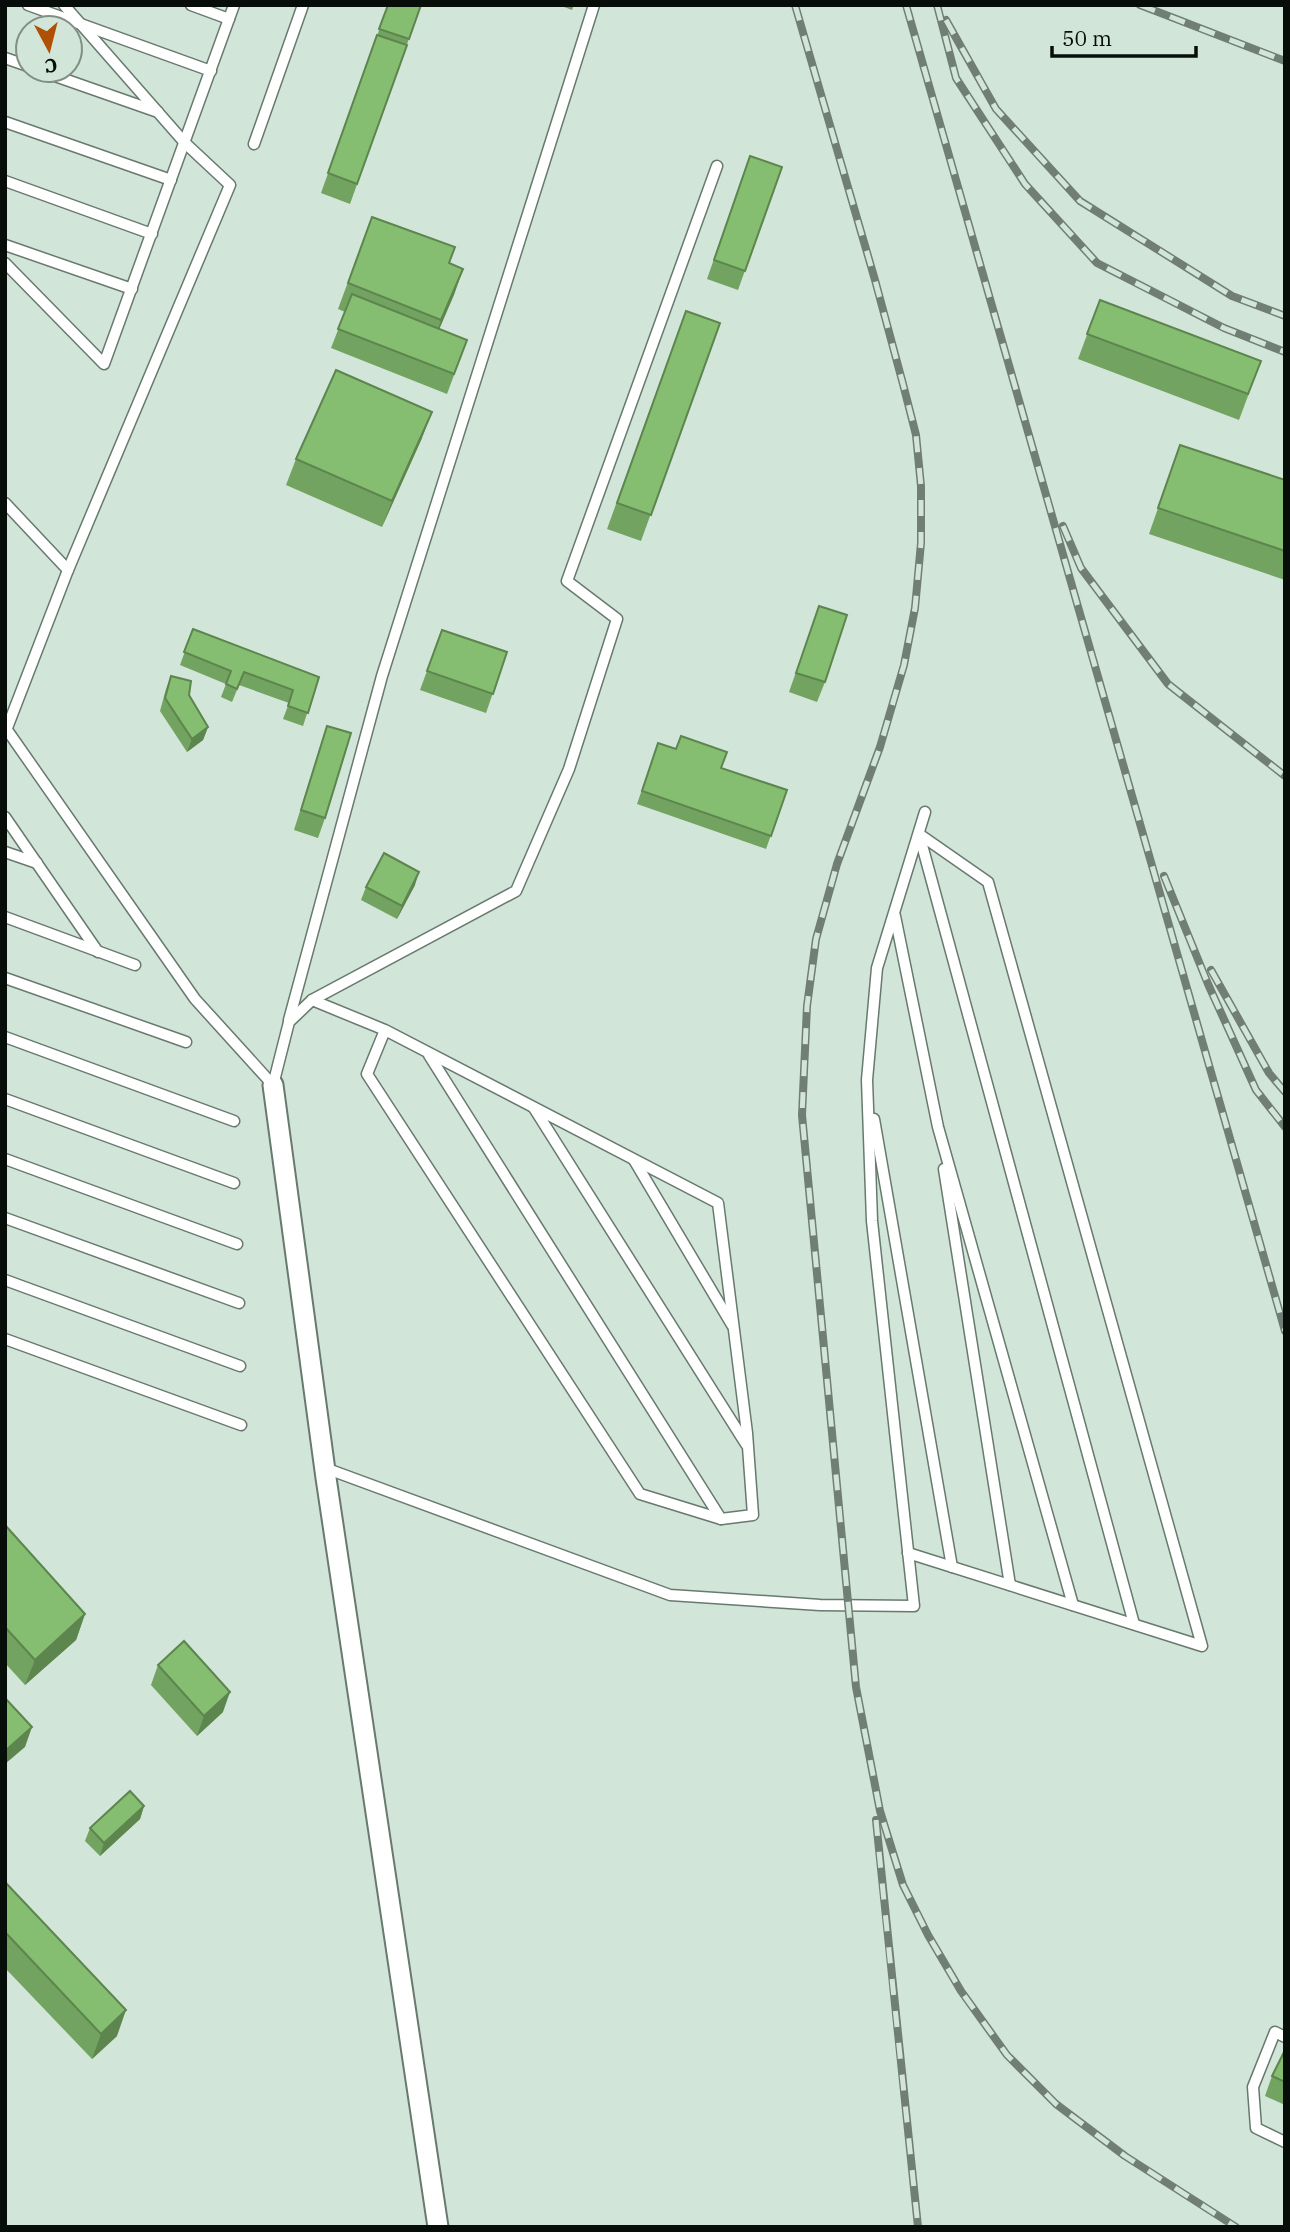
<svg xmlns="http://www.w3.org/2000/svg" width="1290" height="2232" font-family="'IBM Plex Serif',serif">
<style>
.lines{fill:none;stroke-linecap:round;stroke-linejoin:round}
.lane-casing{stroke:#68796f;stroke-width:13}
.street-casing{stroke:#68796f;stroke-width:23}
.lane{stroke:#fff;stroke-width:10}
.street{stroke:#fff;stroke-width:19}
.rail-casing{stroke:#707e75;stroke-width:8}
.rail{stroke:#d2e5d9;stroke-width:5;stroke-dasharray:16;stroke-linecap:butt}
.wall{fill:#72a360}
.shaded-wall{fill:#5d854e}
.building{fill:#85be70;stroke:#5d854e;stroke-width:2}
</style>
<rect width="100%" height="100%" fill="#d2e5d9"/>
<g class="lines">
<defs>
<g id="lane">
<path d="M28 5 211 71"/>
<path d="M191 5 229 19"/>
<path d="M5 58 28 66"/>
<path d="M38 70 158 112"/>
<path d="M5 122 171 180"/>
<path d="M254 144 303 5"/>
<path d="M5 181 152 234"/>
<path d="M5 245 132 289"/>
<path d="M5 263 104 364 234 5"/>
<path d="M5 503 68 570"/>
<path d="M5 727 195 999 273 1085"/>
<path d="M7 728 68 570 230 185 185 143 64 5"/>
<path d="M5 817 98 952"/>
<path d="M919 834 1134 1624"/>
<path d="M5 852 37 863"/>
<path d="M895 916 938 1127 1073 1605"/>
<path d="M5 917 135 965"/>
<path d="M5 978 186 1042"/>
<path d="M312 1000 516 891 569 769 617 619 567 581 717 166"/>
<path d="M289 1020 382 676 594 5"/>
<path d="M5 1037 234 1121"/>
<path d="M429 1055 721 1519"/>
<path d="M273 1085 289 1022 312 1000 385 1030 718 1203 747 1433 753 1515 721 1519 640 1494 367 1074 385 1030"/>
<path d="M5 1099 234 1183"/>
<path d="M534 1108 746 1444"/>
<path d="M874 1119 952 1567"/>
<path d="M5 1159 237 1244"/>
<path d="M634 1160 732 1325"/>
<path d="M944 1169 1010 1585"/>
<path d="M5 1218 239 1303"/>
<path d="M5 1280 240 1366"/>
<path d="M5 1339 241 1425"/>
<path d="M325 1468 670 1595 820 1605 914 1606 872 1221 867 1080 877 968 925 812"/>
<path d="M908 1553 1202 1646 988 882 919 834"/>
<path d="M1285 2037 1275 2032 1253 2087 1256 2128 1285 2142"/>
</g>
<path id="street" d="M273 1085 326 1478 438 2227"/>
</defs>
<use href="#lane" class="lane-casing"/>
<use href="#street" class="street-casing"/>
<use href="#lane" class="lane"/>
<use href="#street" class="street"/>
<defs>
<g id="rail">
<path d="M795 5 875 280 903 384 916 435 921 486V543L915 608 904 665 880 747 837 864 816 939 807 1006 802 1115 856 1687 880 1811 903 1885 928 1935 961 1991 1007 2055 1056 2104 1125 2156 1236 2227"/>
<path d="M906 5 1285 1331"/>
<path d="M937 5 956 78 1025 184 1097 263 1224 328 1285 352"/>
<path d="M1140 5 1285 61"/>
<path d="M946 20 996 109 1080 201 1232 296 1285 316"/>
<path d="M1063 526 1081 568 1168 684 1285 776"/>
<path d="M1164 876 1208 984 1256 1090 1285 1127"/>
<path d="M1211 970 1269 1073 1285 1092"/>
<path d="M876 1820C889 1955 904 2091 918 2227"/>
</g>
</defs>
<use href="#rail" class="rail-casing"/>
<use href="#rail" class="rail"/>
</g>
<g class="wall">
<path d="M388 5H421L350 204 321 193Z"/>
<path d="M559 5H574L572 10Z"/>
<path d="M750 156 782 167 738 290 707 279Z"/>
<path d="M372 217 449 263 463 269 439 329 467 340 447 394 331 348 345 312 338 309Z"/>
<path d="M1100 300 1261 361 1239 420 1078 359Z"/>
<path d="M686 311 720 323 641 541 607 529Z"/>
<path d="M422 438 382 527 286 485 296 459Z"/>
<path d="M1180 445 1285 480V580L1149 534Z"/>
<path d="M819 606 825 682 817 702 789 692Z"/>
<path d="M193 629 319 677 303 726 283 719 289 703 239 685 232 702 221 697 226 684 180 665Z"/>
<path d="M442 630 507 652 486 713 420 690Z"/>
<path d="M171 676 189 695 208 727 203 740 187 752 160 711 166 689Z"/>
<path d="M327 726 325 818 318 838 294 830Z"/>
<path d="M658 743 721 768 787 790 766 849 637 804Z"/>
<path d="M415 885 397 919 361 900 366 887Z"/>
<path d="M5 1525 85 1614 76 1640 25 1685 5 1663Z"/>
<path d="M158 1665 223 1712 197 1736 151 1685Z"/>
<path d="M144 1806 140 1819 100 1856 85 1841 90 1828Z"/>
<path d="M5 1882 117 2036 92 2059 5 1968Z"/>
<path d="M1285 2050V2105L1265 2096 1272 2076Z"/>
</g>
<g class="shaded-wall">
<path d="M463 269 454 295 432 346 441 320Z"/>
<path d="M432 412 422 438 382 527 392 501Z"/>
<path d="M208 727 203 740 187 752 192 739Z"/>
<path d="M419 872 415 885 397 919 402 906Z"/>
<path d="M85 1614 76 1640 25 1685 35 1660Z"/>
<path d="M230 1692 223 1712 197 1736 204 1716Z"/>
<path d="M32 1727 25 1747 5 1764V1751Z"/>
<path d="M144 1806 140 1819 100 1856 104 1843Z"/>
<path d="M126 2010 117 2036 92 2059 101 2034Z"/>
</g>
<g class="building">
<path d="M388 5H421L409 39 379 29Z"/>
<path d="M377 35 407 45 357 184 328 173Z"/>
<path d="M750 156 782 167 745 271 714 260Z"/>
<path d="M372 217 455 247 449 263 463 269 441 320 348 283Z"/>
<path d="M352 294 467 340 454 374 338 329Z"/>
<path d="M1100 300 1261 361 1248 394 1087 334Z"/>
<path d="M686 311 720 323 651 515 617 503Z"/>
<path d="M336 370 432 412 392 501 296 459Z"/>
<path d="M1180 445 1285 480V551L1158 508Z"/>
<path d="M819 606 847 615 825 682 796 673Z"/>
<path d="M193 629 319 677 308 713 288 706 293 690 244 672 237 689 226 684 231 671 184 652Z"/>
<path d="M442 630 507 652 493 694 427 671Z"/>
<path d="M171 676 191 681 189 695 208 727 192 739 165 698Z"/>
<path d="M327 726 351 733 325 818 301 810Z"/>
<path d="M681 736 727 752 721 768 787 790 771 836 642 791 658 743 676 749Z"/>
<path d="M384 853 419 872 402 906 366 887Z"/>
<path d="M5 1525 85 1614 35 1660 5 1627Z"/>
<path d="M184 1641 230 1692 204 1716 158 1665Z"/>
<path d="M5 1698 32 1727 5 1751Z"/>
<path d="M130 1791 144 1806 104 1843 90 1828Z"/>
<path d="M5 1882 126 2010 101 2034 5 1932Z"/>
<path d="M1285 2050V2082L1272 2076Z"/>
</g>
<rect width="1290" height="2232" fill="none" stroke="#070e0a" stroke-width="14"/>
<g transform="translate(49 49) rotate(173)"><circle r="33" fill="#d2e5d9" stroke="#818f86" stroke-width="2"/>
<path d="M0-5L12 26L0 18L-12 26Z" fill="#b05005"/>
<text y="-10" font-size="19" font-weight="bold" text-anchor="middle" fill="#070e0a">С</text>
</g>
<path d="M1052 46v10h144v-10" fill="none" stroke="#070e0a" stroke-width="3.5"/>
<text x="1062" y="46" font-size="21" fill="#070e0a" stroke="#d2e5d9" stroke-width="5" paint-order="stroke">50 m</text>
</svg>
